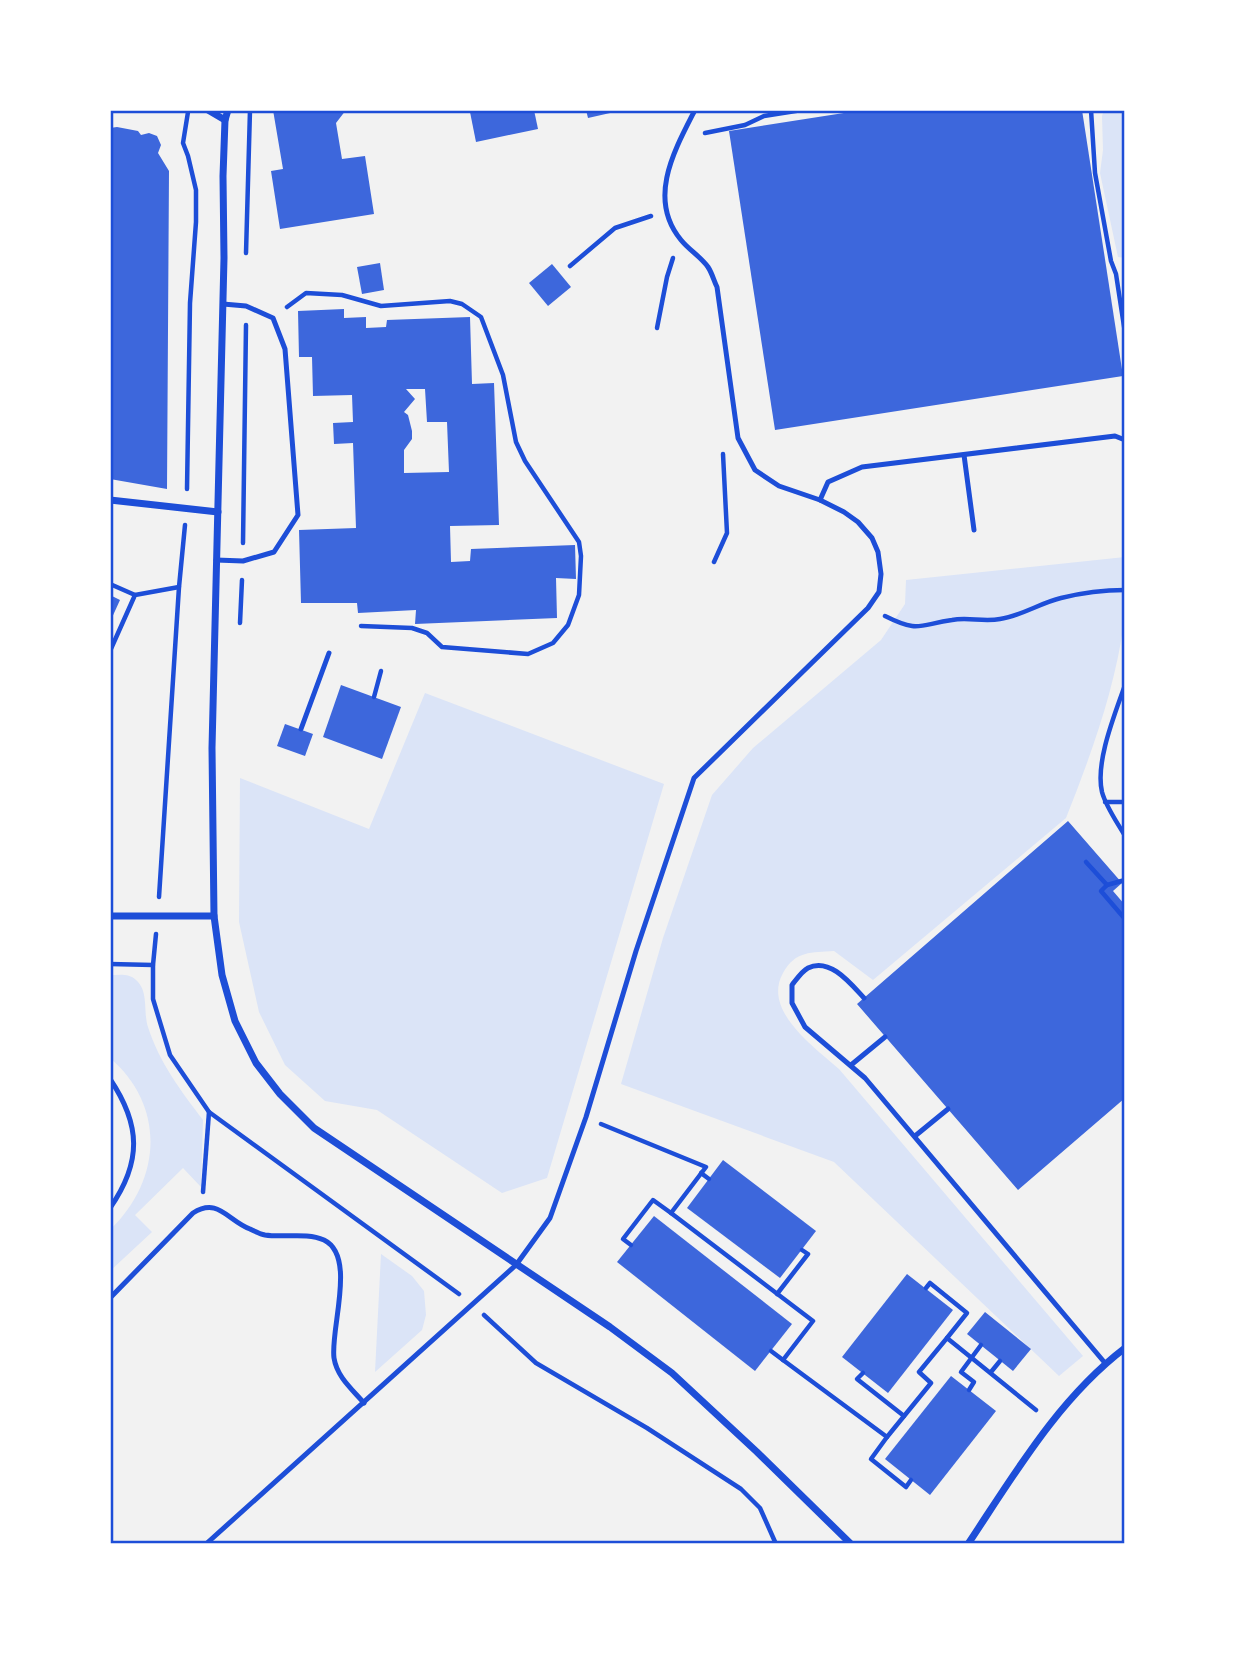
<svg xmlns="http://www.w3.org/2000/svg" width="1235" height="1654" font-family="Figtree,sans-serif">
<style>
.green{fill:#dbe4f7}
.building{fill:#3d67dc;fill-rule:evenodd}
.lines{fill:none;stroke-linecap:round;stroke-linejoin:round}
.path{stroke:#1d4ed8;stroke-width:4.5}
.service{stroke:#1d4ed8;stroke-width:5}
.minor{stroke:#1d4ed8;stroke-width:7}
.neatline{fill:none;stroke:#1d4ed8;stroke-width:2.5}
</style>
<rect width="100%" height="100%" fill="#f2f2f2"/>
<g class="green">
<path d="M1104 110H1125V258L1118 257 1100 173 1103 150 1102 116Z"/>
<path d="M1125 557C1125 578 1127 601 1124 622 1115 689 1091 755 1066 818L873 980 834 951C811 953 796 950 783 973 762 1010 814 1047 839 1069L1083 1356 1059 1376 834 1162 621 1084 663 938 712 795 753 748 881 640 905 604 906 580Z"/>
<path d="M425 693 664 784 547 1178 502 1193 377 1110 325 1101 285 1065 259 1012 239 922 240 778 369 829Z"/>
<path d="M110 975C120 975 129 973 136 980 149 991 143 1012 148 1027 159 1062 181 1091 203 1120L201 1187 183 1168 135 1215 152 1232 110 1271V1230C162 1180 166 1106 110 1058Z"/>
<path d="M381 1254 412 1276 424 1291 426 1315 422 1330 375 1372Z"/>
</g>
<g class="building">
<path d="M273 110H346L336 123 342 159 365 156 374 214 280 229 271 171 283 169Z"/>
<path d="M477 110H534L538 129 476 142 470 112Z"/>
<path d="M586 110H619V111L588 118Z"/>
<path d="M863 110H1082L1123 376 775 430 729 131Z"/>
<path d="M117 127 138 131 141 135 149 133 157 136 161 145 158 153 169 171 167 489 110 479 112 302 110 128Z"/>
<path d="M380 263 384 290 362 294 357 267Z"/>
<path d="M552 264 571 287 548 306 529 283Z"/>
<path d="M344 309V318L366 317V328L386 327 387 320 470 317 472 384 494 383 499 525 450 526 451 562 470 561 471 549 575 545 576 579 556 578 557 618 415 624 416 610 358 613 357 603H301L299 530 356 528 353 443 334 444 333 423 353 422 352 395 313 396 312 357H299L298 311ZM406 389H425L427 422H447L449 472 404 473V450L412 439V431L408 415 404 412 415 399Z"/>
<path d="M110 595 120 600 110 622Z"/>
<path d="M341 685 401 707 382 759 323 737Z"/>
<path d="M285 724 313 734 305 756 277 746Z"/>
<path d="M1068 821 1122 883 1113 891 1125 905V1098L1018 1190 857 1004Z"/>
<path d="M723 1160 816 1231 780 1278 687 1208Z"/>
<path d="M654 1216 792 1324 755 1371 617 1262Z"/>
<path d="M907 1274 953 1310 888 1393 842 1357Z"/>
<path d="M985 1312 1031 1349 1013 1371 967 1334Z"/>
<path d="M951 1376 996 1411 930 1495 885 1459Z"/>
</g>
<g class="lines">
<g class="path">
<path d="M1091 110 1095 173 1111 261 1116 274 1125 333"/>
<path d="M705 133 745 125 764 116 802 110"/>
<path d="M246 253 250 110"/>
<path d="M570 266 615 228 651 216"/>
<path d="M287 307 306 293 342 295 381 306 450 301 462 304 481 317 503 375 516 442 525 461 579 542 581 556 579 595 568 625 553 643 528 654 442 647 427 633 412 628 361 626"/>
<path d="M657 328 667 277 673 258"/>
<path d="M187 489 190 303 196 222V190L188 156 183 143 188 112"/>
<path d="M243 543 246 325"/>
<path d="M714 562 727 533 723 454"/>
<path d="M110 584 135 595"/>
<path d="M885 616C919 633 918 625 952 620 967 617 984 622 1000 619 1021 616 1040 603 1061 598 1081 593 1104 590 1125 590"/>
<path d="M240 623 242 580"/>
<path d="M110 651 135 595 179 587"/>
<path d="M1125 685C1115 714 1095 762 1102 792 1106 807 1117 822 1125 836"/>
<path d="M374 697 381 671"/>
<path d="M1105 802H1125"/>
<path d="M1086 862 1107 885 1101 891 1125 919"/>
<path d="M1107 885 1125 880"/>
<path d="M159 897 179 587 185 525"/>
<path d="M156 934 153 965V999L170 1055 209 1112 459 1294"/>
<path d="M110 964 153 965"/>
<path d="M601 1124 706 1167 671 1213 813 1321 783 1360 887 1437 931 1383 919 1372 947 1338 1036 1410"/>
<path d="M701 1173 709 1179"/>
<path d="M203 1192 209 1112"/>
<path d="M631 1245 623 1239 653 1200 671 1213"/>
<path d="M926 1288 930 1283 967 1313 947 1338"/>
<path d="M777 1294 808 1254 802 1250"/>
<path d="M484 1315 536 1363 647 1428 741 1489 760 1508 776 1544"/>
<path d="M771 1351 783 1360"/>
<path d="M991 1372 1000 1361"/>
<path d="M863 1373 857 1379 904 1416"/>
<path d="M969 1390 974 1382 961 1372 981 1345"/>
<path d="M887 1437 871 1459 906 1487 911 1480"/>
</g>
<g class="service">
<path d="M964 455 974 530"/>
<path d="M820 500 828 482 862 467 1115 436 1125 440"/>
<path d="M216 560 243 561 274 552 298 515 285 349 273 318 246 306 223 304"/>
<path d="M301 729 329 653"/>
<path d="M864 998C851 984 830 957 808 968 802 971 796 980 792 985V1003L805 1027 865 1078 1105 1363"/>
<path d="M851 1065 885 1037"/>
<path d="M110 1079C141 1125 142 1162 110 1208"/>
<path d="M915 1136 948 1109"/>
<path d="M110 1298 193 1213C218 1197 227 1220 250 1229 254 1231 260 1234 265 1235 284 1238 306 1232 324 1240 357 1256 330 1329 334 1358 337 1377 352 1389 364 1403"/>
<path d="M206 1544 516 1265 550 1218 586 1117 636 951 694 778 868 608 879 592 881 574 878 552 872 538 858 522 844 512 820 500 779 486 755 470 738 438 717 287C714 281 712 273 708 267 701 257 689 250 681 240 647 199 674 151 695 110"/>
</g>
<g class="minor">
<path d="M208 110 225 120"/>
<path d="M228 110 225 120 223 176 224 258 212 748 214 916 222 975 235 1021 256 1063 280 1094 314 1128 610 1327 672 1373 757 1452 851 1544"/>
<path d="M110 500 218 512"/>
<path d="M110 916H214"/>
<path d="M968 1544C1014 1475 1058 1399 1125 1348"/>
</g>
</g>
<rect width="1235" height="1654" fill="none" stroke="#ffffff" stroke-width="224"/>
<rect x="112" y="112" width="1011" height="1430" class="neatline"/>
</svg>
